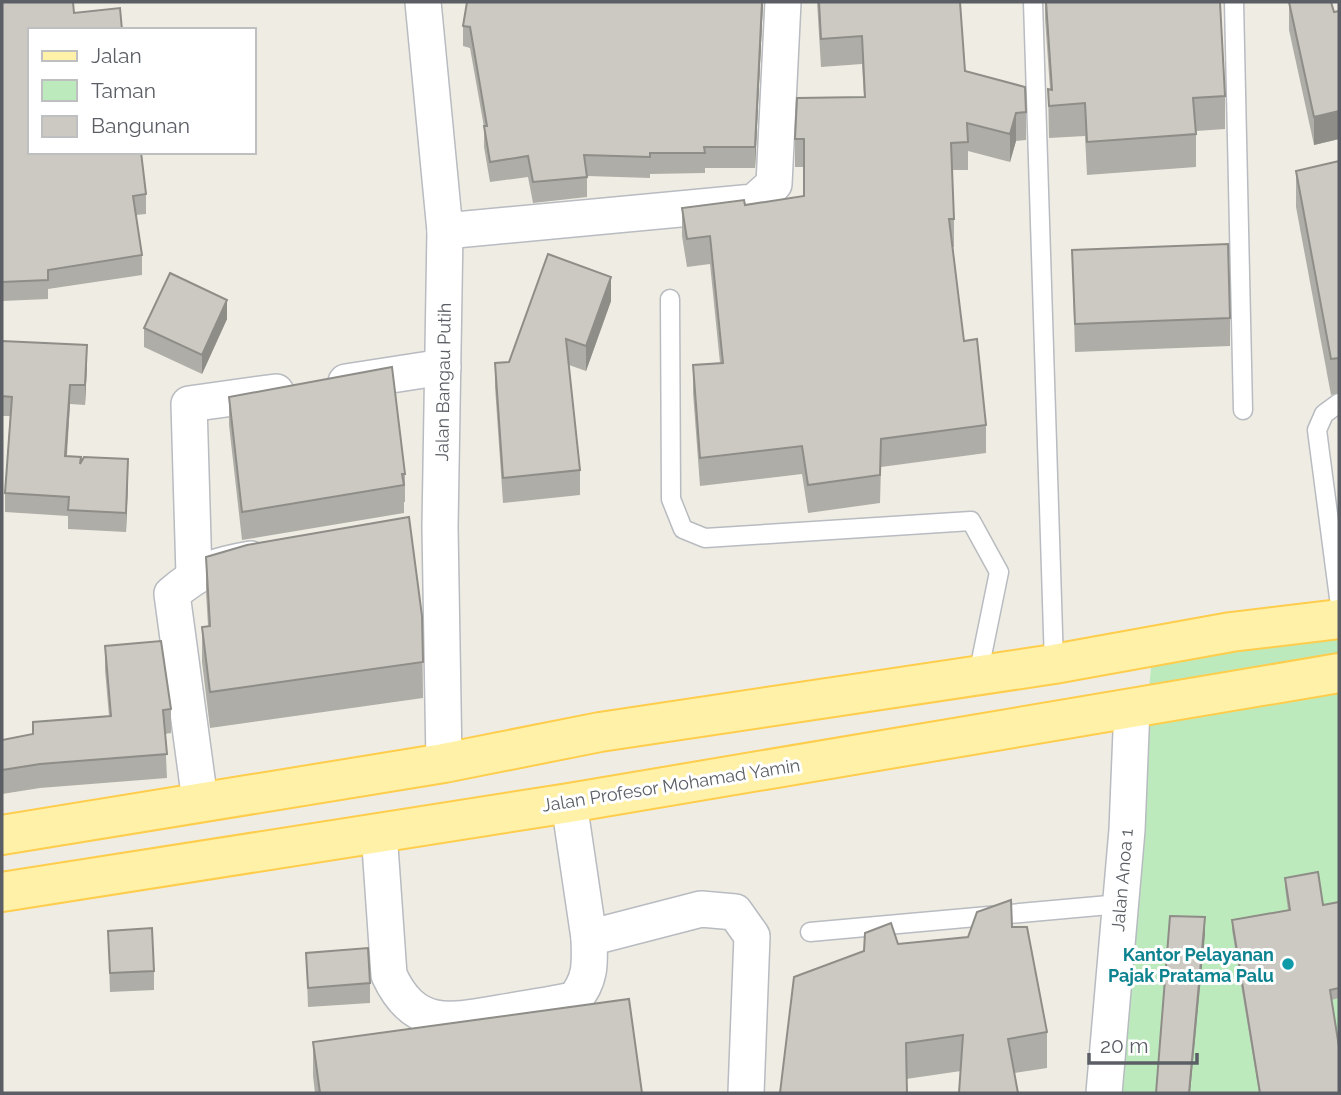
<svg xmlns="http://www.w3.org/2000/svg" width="1341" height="1095" font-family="Raleway,sans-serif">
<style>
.green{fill:#bceabd}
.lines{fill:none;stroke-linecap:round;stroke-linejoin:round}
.service-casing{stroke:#b8bbc0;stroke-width:21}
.minor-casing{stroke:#b8bbc0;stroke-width:38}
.primary-casing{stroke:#ffcd4c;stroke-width:42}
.service{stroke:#fff;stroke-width:18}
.minor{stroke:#fff;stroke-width:35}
.primary{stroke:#fff1a8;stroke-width:38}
.wall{fill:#afada7}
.shaded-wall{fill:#8f8d88}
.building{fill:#ccc9c2;stroke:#8f8d88;stroke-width:2}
.culture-dot{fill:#0f9aa8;stroke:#fff;stroke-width:2.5}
.labels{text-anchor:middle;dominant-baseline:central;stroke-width:6;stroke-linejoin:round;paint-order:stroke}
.street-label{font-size:18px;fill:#5b5f65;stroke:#fff}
.culture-label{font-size:18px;font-weight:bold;fill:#0d838f;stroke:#fff;text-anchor:end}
</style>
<rect width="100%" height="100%" fill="#efede3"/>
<path class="green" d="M1339 615V1093H1108L1126 938 1153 646Z"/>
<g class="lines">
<defs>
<g id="service">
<path d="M1033 2 1054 664"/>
<path d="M1234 2 1243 410"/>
<path d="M670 299 671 499 683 529 705 538 971 521 999 572 978 675"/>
<path d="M1339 403 1324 414 1317 430 1339 598"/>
<path d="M810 932 1120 904"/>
</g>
<g id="minor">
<path d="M423 2 445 231 440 527 444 763"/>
<path d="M445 231 754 202 774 184 783 2"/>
<path d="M346 382 443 367"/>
<path d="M194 575 189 404 276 392"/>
<path d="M200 801 172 594C200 570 216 565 251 559"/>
<path d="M569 803 589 938 701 909 735 912 752 936 746 1093"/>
<path d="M379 832 389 975C414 1029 448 1022 499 1013 524 1009 549 1005 574 1000 591 980 590 964 589 938"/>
<path d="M1104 1093 1127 830 1132 707"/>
</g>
<g id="primary">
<path d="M2 835 444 763 600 732 1054 664 1231 632 1339 619"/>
<path d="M2 892 569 803 1339 673"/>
</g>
</defs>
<use href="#service" class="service-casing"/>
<use href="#minor" class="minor-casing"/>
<use href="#primary" class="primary-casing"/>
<use href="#service" class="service"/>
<use href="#minor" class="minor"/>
<use href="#primary" class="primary"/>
</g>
<g class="wall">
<path d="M2 2 30 30 146 194V214L136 215 142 255V275L48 289V299L2 301Z"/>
<path d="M467 2H763L755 168H705V173L650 174V178L587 176V197L533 203 528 177 490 182 484 147V127L470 48 463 46V26Z"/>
<path d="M817 2H960L965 71 1026 112V140L1016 141 1010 162 968 151V170H952L954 219V247H953L964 341 986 425V453L881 467 880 503 808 513 802 474 700 486 693 393V365L720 363 710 264 687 267 682 236V208L745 205 804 196V167H795V139L864 97 862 64 821 67Z"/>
<path d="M1045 2H1220L1225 96V129L1196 131V167L1087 175 1085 136 1049 138 1048 89H1050L1045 19Z"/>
<path d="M1289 2 1334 12 1339 11V139L1314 145 1289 30Z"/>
<path d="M1339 161V393L1331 395 1296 207V171Z"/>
<path d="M1072 250 1230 318V346L1075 352Z"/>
<path d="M611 301 586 371 569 365 580 470V495L503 503 495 387V363L509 362Z"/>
<path d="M227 319 202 374 144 347V328Z"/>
<path d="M2 341 87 364 85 405 70 404 67 456 81 464 128 479 126 532 68 529V516L5 512V493L10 416H2Z"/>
<path d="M229 397 405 474V502H404V513L242 540 229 425Z"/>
<path d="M206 557 422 616 423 698 210 728 202 662V627L208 626 206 592Z"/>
<path d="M105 646 171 709V733L165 734 167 778 40 788 2 794V740L33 734V722L109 716 105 670Z"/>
<path d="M1285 878 1323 905 1339 902V998L1331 1000 1339 1093H1259L1232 930V920L1288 910 1285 887Z"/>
<path d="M1012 927 1047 1032V1068L1014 1073 961 1071 906 1079 898 944 968 937Z"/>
<path d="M108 931 154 971V990L110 992Z"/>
<path d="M306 953 370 983V1003L308 1007Z"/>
<path d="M313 1042 642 1093H315L313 1076Z"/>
</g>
<g class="shaded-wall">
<path d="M762 2H763L755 168V147Z"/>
<path d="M1339 111V139L1314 145V117Z"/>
<path d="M1016 113V141L1010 162V134Z"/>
<path d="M611 277V301L586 371V346Z"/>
<path d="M227 300V319L202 374V355Z"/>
<path d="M87 345V364L85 405V385Z"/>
<path d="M70 385V404L65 476V456Z"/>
<path d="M128 459V479L126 532V513Z"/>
<path d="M1205 917V935L1190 1093H1189Z"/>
</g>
<g class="building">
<path d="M2 2H73L74 13 120 8 122 30H30V152H141L146 194 133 196 142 255 48 270V280L2 282Z"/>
<path d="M467 2H762L755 147H704L705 153H650V157L584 155 587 177 533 182 528 156 490 162 484 126H487L470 27 463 26Z"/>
<path d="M819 2H960L965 71 1025 87 1026 112 1016 113 1010 134 967 123 968 142 951 143 954 219H949L964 341 977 339 986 425 881 439 880 475 808 485 802 446 700 458 693 365 723 363 710 236 687 239 682 208 744 200 745 205 804 196V139H795L797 98 865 97 862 36 821 39Z"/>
<path d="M1046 2H1220L1225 96 1193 98 1196 134 1087 142 1085 103 1049 106 1048 89 1052 90Z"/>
<path d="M1289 2H1331L1334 12 1339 11V111L1314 117Z"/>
<path d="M1339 161V358L1331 359 1296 171Z"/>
<path d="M1228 244 1230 318 1075 324 1072 250Z"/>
<path d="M548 254 611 277 586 346 566 339 580 470 503 478 495 363 509 362Z"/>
<path d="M170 273 227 300 202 355 144 328Z"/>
<path d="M2 341 87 345 85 385H70L65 456 81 457 80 464 84 457 128 459 126 513 68 510 69 497 5 493 12 397 2 396Z"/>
<path d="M392 367 405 474H402L404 485 242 512 229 397Z"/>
<path d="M409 517 422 616 423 662 210 692 202 627 210 626 206 557 247 545Z"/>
<path d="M161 641 171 709 163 710 167 754 40 764 2 770V740L33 734V722L111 716 105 646Z"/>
<path d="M1318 872 1323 905 1339 902V988L1330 990 1339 1047V1093H1260L1232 920 1290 910 1285 878Z"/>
<path d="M1011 900 1012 927H1027L1047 1032 1008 1039 1018 1093H959L963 1035 906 1043 907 1093H780L794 977 864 951 865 933 891 923 898 944 968 937 977 912Z"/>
<path d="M1170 916 1205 917 1189 1093H1156Z"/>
<path d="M152 928 154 971 110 973 108 931Z"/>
<path d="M368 948 370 983 308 988 306 953Z"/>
<path d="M629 999 642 1093H320L313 1042Z"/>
</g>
<circle class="culture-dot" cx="1288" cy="964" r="7"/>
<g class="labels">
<g class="street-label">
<text transform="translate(443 382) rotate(-89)">Jalan Bangau Putih</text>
<text transform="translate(671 785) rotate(-9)">Jalan Profesor Mohamad Yamin</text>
<text transform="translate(1122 880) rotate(-85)">Jalan Anoa 1</text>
</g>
<g class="culture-label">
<text x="1274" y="954">Kantor Pelayanan<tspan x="1274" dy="21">Pajak Pratama Palu</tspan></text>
</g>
</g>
<rect width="1341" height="1095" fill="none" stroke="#5b5f65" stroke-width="7"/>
<rect x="28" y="28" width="228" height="126" fill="#ffffff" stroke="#bdbfc1" stroke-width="2"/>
<rect x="42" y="51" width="35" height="10" fill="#fff1a8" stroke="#bdbfc1" stroke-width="2"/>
<text x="91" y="63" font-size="21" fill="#5b5f65">Jalan</text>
<rect x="42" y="80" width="35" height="21" fill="#bceabd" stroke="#bdbfc1" stroke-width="2"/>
<text x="91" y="98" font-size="21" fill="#5b5f65">Taman</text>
<rect x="42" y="116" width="35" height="21" fill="#ccc9c2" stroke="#bdbfc1" stroke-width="2"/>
<text x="91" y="133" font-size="21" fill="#5b5f65">Bangunan</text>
<path d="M1089 1053v10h108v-10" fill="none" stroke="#5b5f65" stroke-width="3.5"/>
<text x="1100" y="1053" font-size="21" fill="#5b5f65" stroke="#ffffff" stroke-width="5" paint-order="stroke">20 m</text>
</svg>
